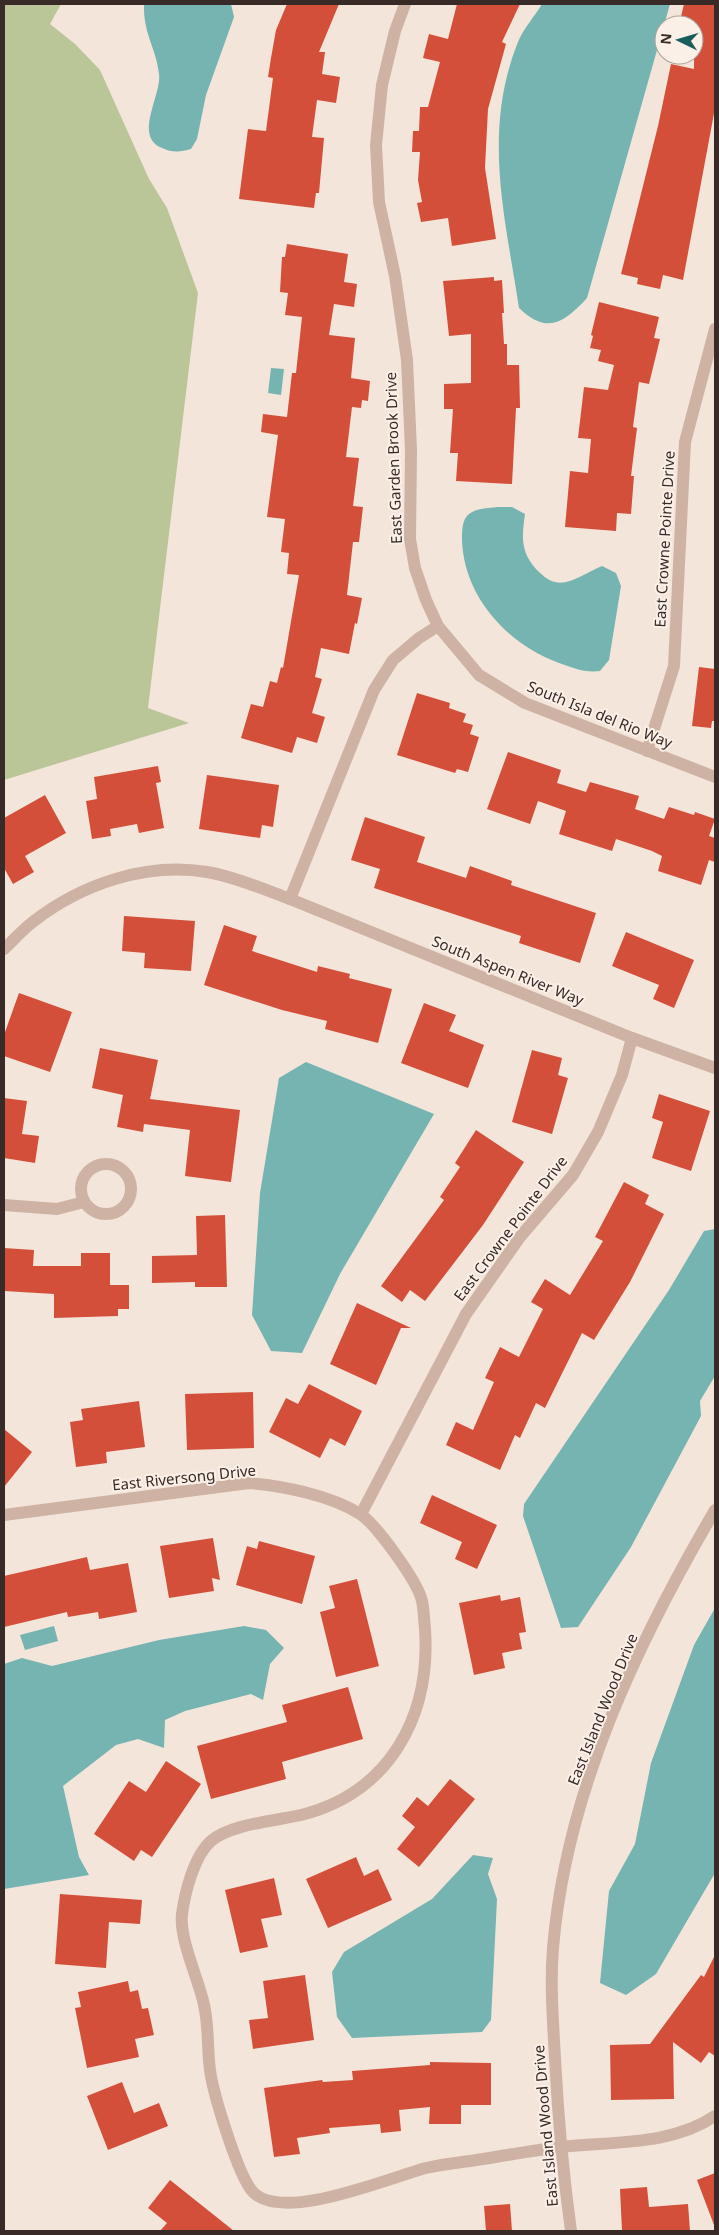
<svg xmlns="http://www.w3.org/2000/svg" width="719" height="2235" font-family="'Noto Sans',sans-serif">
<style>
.green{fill:#bac598}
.water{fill:#75b4b1}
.building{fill:#d34f39}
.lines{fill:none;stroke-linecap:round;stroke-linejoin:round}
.minor{stroke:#ceb3a4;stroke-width:12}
.tertiary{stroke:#ceb3a4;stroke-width:12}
.labels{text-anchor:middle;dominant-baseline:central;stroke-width:4;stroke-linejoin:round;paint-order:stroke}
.street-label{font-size:15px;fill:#382a27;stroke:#fbf0e7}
</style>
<rect width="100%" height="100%" fill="#f4e5da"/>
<path class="green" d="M4 4H61L50 24 75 44 100 70 149 179 167 208 198 293 148 708 189 723 4 780Z"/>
<g class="water">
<path d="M144 4H231L234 17 206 95 197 139 191 149C181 152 172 153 162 148 133 136 162 95 159 74 156 47 143 34 144 4Z"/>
<path d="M542 4H670L587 298C564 323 547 335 519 308 505 216 482 132 518 42 523 29 535 16 542 4Z"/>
<path d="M271 368 284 369 281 395 268 393Z"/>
<path d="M498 507H512L525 514C522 536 520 551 536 569 540 573 548 581 555 582 569 586 589 571 602 566L616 573 621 586 609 660 600 671C585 673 573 668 559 663 508 645 463 596 462 539 462 531 462 519 469 514 477 508 489 508 498 507Z"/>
<path d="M306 1062 434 1114 340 1274 302 1353 271 1351 252 1315 260 1193 279 1078Z"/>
<path d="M715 1229V1376L700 1401 701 1416 631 1547 578 1627 561 1628 523 1516 524 1504 669 1290 704 1231Z"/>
<path d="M715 1608V1873L656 1974 626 1995 600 1983 609 1891 635 1844 651 1763 694 1645Z"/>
<path d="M54 1626 58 1641 25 1650 20 1635Z"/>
<path d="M244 1626 266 1630 284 1648 270 1664 263 1700 251 1694 185 1711 165 1720 164 1748 138 1739 116 1745 63 1786 79 1857 89 1875 4 1889V1664L22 1658 52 1666 159 1640Z"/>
<path d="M473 1855 493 1858 488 1874 497 1899 491 2020 482 2032 352 2038 337 2017 332 1972 344 1952 432 1899Z"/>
</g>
<g class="building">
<path d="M287 4H339L319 52H325L322 74 340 77 336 103 317 100 312 137 324 138 319 193H316L314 208 239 199 248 129 266 131 273 78 268 77 271 58 276 30Z"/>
<path d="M457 4H520L502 42 506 44 488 109 485 168 496 239 452 246 448 218 421 222 417 203 422 202 418 180 420 152H412L413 131H419L420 107H428L440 62 423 58 429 34 448 39Z"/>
<path d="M684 4H715V108L683 280 663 275 660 289 637 284 638 278 621 274 658 126 671 64 694 69V25H679Z"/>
<path d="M287 244 348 254 344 282 357 284 354 307 334 304 329 335 355 338 351 378 370 381 368 401 362 400 361 408 352 407 346 457 359 458 353 506 363 507 359 542H353L347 595 362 598 357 624 355 623 349 654 321 648 315 677 322 679 312 713 325 717 317 743 297 737 292 753 241 738 251 704 263 707 270 681 277 683 281 667 283 668 299 575 287 574 289 553 281 552 285 519 267 517 278 435 261 432 263 414 287 417 292 373H296L302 317 285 315 288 293 280 292 282 257H285Z"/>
<path d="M494 277V281L502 280 504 313H502L504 344H507V365H519L520 408H516L512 484 456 481 458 453H450L453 409H444V384L471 383V334L449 336 443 281Z"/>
<path d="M599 302 659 317 654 338 660 339 649 384 639 382 633 427 637 428 631 476H634L631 514 617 513 616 531 565 527 570 471 588 473 591 439 578 438 584 387 608 390 614 365 598 361 601 350 590 348 593 336 591 335Z"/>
<path d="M699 667 715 669V721H712L711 728 692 726Z"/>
<path d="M417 693 450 703 449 708 466 714 463 722 473 725 470 734 479 737 468 772 457 769 455 773 397 755Z"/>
<path d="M508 752 561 770 557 783 586 792 590 782 639 796 635 809 664 819 669 807 694 815 695 812 715 819 709 836 715 838V862L709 860 701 885 658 871 662 856 652 851 616 839 612 851 559 834 566 811 538 801 530 824 487 809Z"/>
<path d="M158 766 161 782 156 783 164 828 139 833 137 824 110 829 111 836 92 839 86 801 97 799 94 777Z"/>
<path d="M207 775 279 785 273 827 262 825 260 838 199 829Z"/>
<path d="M45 795 66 833 25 856 34 872 13 884 4 868V818Z"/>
<path d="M365 817 425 837 417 862 466 878 470 866 512 881 511 885 596 913 580 963 519 943 521 936 374 888 380 869 351 860Z"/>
<path d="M124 916 195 921 191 971 144 968 145 953 122 951Z"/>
<path d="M224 925 257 936 252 951 317 972 318 966 350 974 349 978 392 989 378 1043 325 1029 327 1021 282 1010 204 985Z"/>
<path d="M626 932 694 960 674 1008 653 999 659 985 612 966Z"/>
<path d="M19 993 72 1012 50 1072 4 1056V1035Z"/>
<path d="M424 1003 456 1015 449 1031 484 1045 468 1088 401 1063Z"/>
<path d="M100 1048 158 1060 150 1099 240 1110 231 1182 185 1176 190 1130 144 1124 143 1132 117 1127 123 1095 92 1088Z"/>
<path d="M532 1050 562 1058 558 1075 568 1078 552 1134 512 1122Z"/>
<path d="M659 1094 710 1111 691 1171 652 1158 663 1122 652 1118Z"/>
<path d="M4 1098 27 1101 22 1134 39 1136 35 1163 4 1158Z"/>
<path d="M476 1130 524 1162 483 1225 425 1301 410 1290 402 1302 381 1286 444 1200 440 1197 460 1167 455 1163Z"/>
<path d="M624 1182 649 1195 645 1204 664 1214 630 1282 594 1340 582 1333 545 1408 536 1403 520 1438 515 1435 500 1470 446 1445 456 1422 473 1430 494 1382 485 1378 500 1347 519 1357 543 1309 531 1302 545 1279 570 1295 603 1241 595 1237Z"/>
<path d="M225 1215 227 1287H195V1282L152 1283V1256L197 1255 196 1216Z"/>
<path d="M4 1248 34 1250 33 1266H81V1253H110V1285H129V1309H118V1316L54 1318V1294L4 1291Z"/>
<path d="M357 1303 411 1328H401L376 1385 330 1364Z"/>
<path d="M309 1384 362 1411 345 1446 330 1438 320 1458 269 1432 286 1398 298 1404Z"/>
<path d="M253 1392 254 1448 187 1450 185 1394Z"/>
<path d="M139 1401 145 1447 106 1452 107 1463 76 1467 70 1422 83 1420 81 1409Z"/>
<path d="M4 1429 32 1452 4 1487Z"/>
<path d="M432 1495 497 1525 477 1569 455 1559 462 1542 420 1523Z"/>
<path d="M213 1538 220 1580 212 1578 214 1591 169 1598 160 1546Z"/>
<path d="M259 1541 315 1556 302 1604 236 1585 247 1546 257 1549Z"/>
<path d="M87 1557 90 1570 128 1563 137 1612 99 1619 98 1612 68 1617 67 1612 4 1627V1576Z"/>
<path d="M357 1579 379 1666 336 1677 320 1612 335 1608 329 1586Z"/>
<path d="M500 1595 501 1601 520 1597 526 1632 519 1633 522 1649 502 1653 505 1668 474 1675 459 1603Z"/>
<path d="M348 1687 363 1739 282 1762 286 1779 211 1799 197 1746 287 1722 282 1705Z"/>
<path d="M166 1761 201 1784 152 1857 141 1850 134 1861 94 1834 129 1781 146 1792Z"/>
<path d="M450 1779 475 1799 419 1867 397 1849 415 1827 402 1816 417 1797 428 1806Z"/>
<path d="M356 1857 364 1876 378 1869 392 1900 328 1928 306 1879Z"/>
<path d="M274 1878 282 1915 261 1919 268 1947 240 1953 225 1890Z"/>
<path d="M60 1894 142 1900 140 1924 109 1922 106 1968 55 1964Z"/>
<path d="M715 1955V2056L709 2052 701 2063 673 2042 674 2099 611 2100 610 2045 650 2044 701 1975 704 1977Z"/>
<path d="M305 1975 314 2040 253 2049 249 2020 268 2018 263 1981Z"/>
<path d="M128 1981 130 1992 138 1990 142 2009 148 2008 154 2035 135 2039 139 2057 87 2068 75 2008 81 2007 78 1992Z"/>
<path d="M430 2062 491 2063V2105H461V2124H429L430 2107 399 2110 401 2131 381 2133 380 2124 329 2128 330 2133 297 2138 300 2154 274 2157 264 2088 322 2080 323 2082 353 2080 352 2071 430 2065Z"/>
<path d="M122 2082 134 2113 159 2103 168 2126 108 2150 87 2096Z"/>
<path d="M715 2173V2225H714L697 2180Z"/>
<path d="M170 2180 234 2231H160L167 2223 148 2208Z"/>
<path d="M647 2187 649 2207 688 2204 690 2231H622L620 2189Z"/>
<path d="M510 2204 512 2231H486L484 2206Z"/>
</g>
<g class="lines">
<g class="minor">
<path d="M405 4 395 31 382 85 376 145 379 202 395 276 407 360 411 450 410 539 415 568 426 600 438 626 479 675 525 703 715 777"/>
<path d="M647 751 674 666 685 442 715 329"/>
<path d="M290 899 374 690 393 660 419 638 438 626"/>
<path d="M4 949C14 940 23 929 34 921 82 884 146 862 207 872 235 877 263 889 290 899L632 1038 715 1068"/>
<circle cx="106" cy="1189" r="25"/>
<path d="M4 1205 57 1209 84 1202"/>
<path d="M361 1514 466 1314 520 1237 573 1175 598 1132 622 1075 632 1038"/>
<path d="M4 1515 249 1483C283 1486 330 1495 360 1514 376 1524 418 1582 422 1601 424 1610 424 1620 425 1629 431 1717 389 1793 301 1815 275 1821 231 1824 211 1841 194 1856 185 1892 182 1914 179 1939 199 1980 204 2005 209 2026 207 2048 210 2070 213 2093 238 2176 253 2192 283 2223 388 2178 426 2168 444 2164 464 2162 483 2159 509 2155 535 2150 561 2147 613 2141 670 2146 715 2116"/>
</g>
<path class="tertiary" d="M571 2231C563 2173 558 2116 555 2058 553 2021 550 1984 553 1948 566 1792 637 1643 715 1510"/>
</g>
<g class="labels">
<g class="street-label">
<text transform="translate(393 458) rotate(-92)">East Garden Brook Drive</text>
<text transform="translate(664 539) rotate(-87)">East Crowne Pointe Drive</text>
<text transform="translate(600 714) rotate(22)">South Isla del Rio Way</text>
<text transform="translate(508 970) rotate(22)">South Aspen River Way</text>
<text transform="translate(510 1228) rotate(-53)">East Crowne Pointe Drive</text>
<text transform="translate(184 1477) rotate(-6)">East Riversong Drive</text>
<text transform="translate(602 1709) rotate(-68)">East Island Wood Drive</text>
<text transform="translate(545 2126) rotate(-95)">East Island Wood Drive</text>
</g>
</g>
<rect width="719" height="2235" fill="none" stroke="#382a27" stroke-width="10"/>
<g transform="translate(679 40) rotate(275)"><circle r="24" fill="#fbf0e7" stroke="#ada19a"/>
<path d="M0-4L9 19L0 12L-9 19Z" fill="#175e5c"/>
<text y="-8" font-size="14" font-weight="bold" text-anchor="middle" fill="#382a27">N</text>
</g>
</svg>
